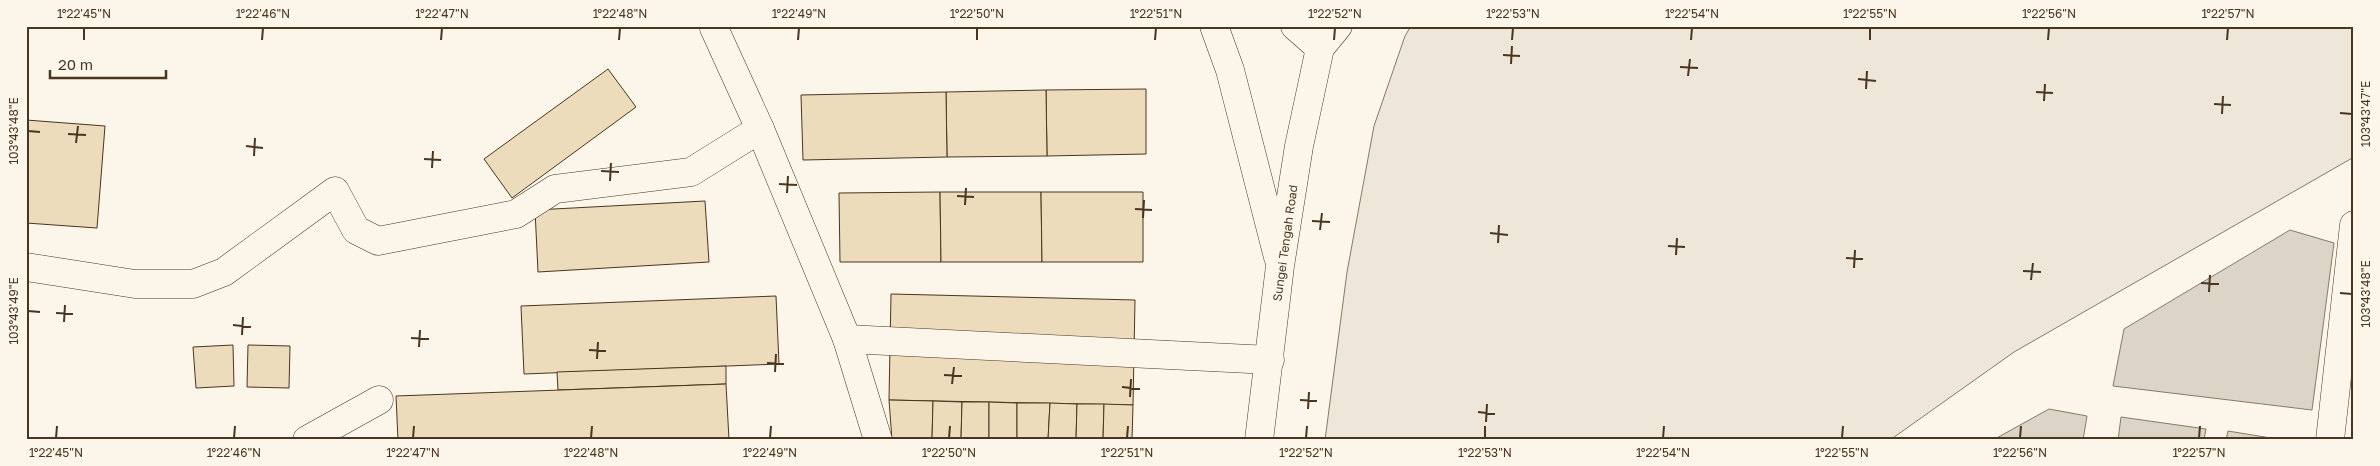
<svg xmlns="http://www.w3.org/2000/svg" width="2380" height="466" font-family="'Golos Text',sans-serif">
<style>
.green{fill:#ede6d9;stroke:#887966}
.water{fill:#dcd4c6;stroke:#887966}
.building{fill:#ecdcbc;stroke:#4a3520}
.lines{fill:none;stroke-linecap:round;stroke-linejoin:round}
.minor-casing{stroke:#4a3520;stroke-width:29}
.minor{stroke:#fbf6e9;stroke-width:28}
.ticks{fill:none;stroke:#4a3520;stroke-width:2}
.labels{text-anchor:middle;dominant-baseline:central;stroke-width:4;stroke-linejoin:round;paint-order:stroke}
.street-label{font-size:12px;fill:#4a3520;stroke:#fbf6e9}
.neatline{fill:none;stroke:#4a3520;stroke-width:2}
.ticks-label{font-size:12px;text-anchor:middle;fill:#4a3520}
</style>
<rect width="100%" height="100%" fill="#fbf6e9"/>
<path class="green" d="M1411 26H2354V157L2014 352 1890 440H1325L1347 272 1374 126 1405 36Z"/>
<g class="water">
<path d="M2290 230 2334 243 2312 410 2113 386 2124 329Z"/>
<path d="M2049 409 2087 416 2083 440H1993Z"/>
<path d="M2121 417 2206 429 2204 440H2118Z"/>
<path d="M2228 431 2283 440H2226Z"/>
</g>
<g class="building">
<path d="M608 69 636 107 512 198 484 159Z"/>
<path d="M1146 89V154L1047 156 1046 90Z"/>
<path d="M1046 90 1047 156 947 157 946 92Z"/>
<path d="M946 92 947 157 803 160 801 95Z"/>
<path d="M26 120 105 126 97 228 26 223Z"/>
<path d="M940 192 941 262H840L839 193Z"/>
<path d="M940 192H1041L1042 262H941Z"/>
<path d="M1041 192H1143V262H1042Z"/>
<path d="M705 201 709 262 538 272 535 210Z"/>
<path d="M891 294 1135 300 1133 405 889 400Z"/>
<path d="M776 296 779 364 524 374 521 306Z"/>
<path d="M233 345 234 386 196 388 193 347Z"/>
<path d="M248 345 290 346 289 388 247 387Z"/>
<path d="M726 366V384L558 390 557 372Z"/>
<path d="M726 384 729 440H398L396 396Z"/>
<path d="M889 400 933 401 932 440H892Z"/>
<path d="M933 401 962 402 961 440H932Z"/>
<path d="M962 402H989V440H961Z"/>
<path d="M989 402 1017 403V440H989Z"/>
<path d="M1017 403H1050L1048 440H1017Z"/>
<path d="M1050 403 1077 404 1076 440H1048Z"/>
<path d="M1077 404H1104L1103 440H1076Z"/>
<path d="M1104 404 1133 405 1132 440H1103Z"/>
</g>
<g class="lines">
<defs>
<g id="minor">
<path d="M1214 26 1230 70 1278 257"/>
<path d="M1295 26 1320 48"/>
<path d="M714 28 760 129 847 339 878 440"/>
<path d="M26 267 135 284H193L224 272 335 191 356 230 378 241 516 214 555 189 691 172 760 129"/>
<path d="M847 339 1270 360"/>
<path d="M307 440 379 400"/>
<path d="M1259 440 1280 266 1299 146 1320 48 1338 26"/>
<path d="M2330 440 2354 225"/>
</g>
</defs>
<use href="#minor" class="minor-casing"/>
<use href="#minor" class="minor"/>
</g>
<path class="ticks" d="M84 40V28M262 40 263 28M441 40 442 28M619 40 620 28M798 40 799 28M977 40V28M1155 40 1156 28M1334 40 1335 28M1512 40 1513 28M1691 40 1692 28M1870 40V28M2048 40 2049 28M2227 40 2228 28M1503 55 1520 56M1511 64 1512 46M1680 67 1698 68M1688 76 1690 59M1858 79 1876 81M1866 89 1867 71M2036 92 2053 93M2044 101 2045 84M2214 104 2231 105M2340 113 2352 114M2222 114 2223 96M28 131 40 132M68 134 86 135M76 143 78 126M246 146 263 148M254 156 255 138M424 159 441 160M432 168 433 151M601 171 619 172M610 181 611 163M779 184 797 185M787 193 788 176M957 196 974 197M965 205 966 188M1135 209 1152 210M1143 218 1144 200M1312 221 1330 222M1320 230 1322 213M1490 233 1508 235M1498 243 1499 225M1668 246 1685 247M1676 255 1677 238M1846 258 1863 259M1854 268 1855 250M2023 271 2041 272M2031 280 2033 263M2201 283 2219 284M2209 292 2210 275M2340 293 2352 294M28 311 40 312M56 313 73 314M64 322 65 305M233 325 251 327M242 335 243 317M411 338 429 339M419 347 420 330M589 350 606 351M597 359 598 342M767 363 784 364M775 372 776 354M944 375 962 376M952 384 954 367M1122 387 1140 389M1130 397 1131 379M1300 400 1317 401M1308 409 1309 392M1478 412 1495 414M1486 422 1487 404M56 438 57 426M234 438 235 426M413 438 414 426M591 438 592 426M770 438 771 426M949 438 950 426M1127 438 1128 426M1306 438 1307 426M1485 438V426M1663 438 1664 426M1842 438 1843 426M2020 438 2021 426M2199 438 2200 426"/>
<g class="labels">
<g class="street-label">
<text transform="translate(1285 243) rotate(-82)">Sungei Tengah Road</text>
</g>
</g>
<rect width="2380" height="466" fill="none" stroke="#fbf6e9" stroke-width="55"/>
<path d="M50 70v8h116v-8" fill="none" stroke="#4a3520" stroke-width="2.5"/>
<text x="58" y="70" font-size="15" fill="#4a3520" stroke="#fbf6e9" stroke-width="4" paint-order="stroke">20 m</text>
<rect x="28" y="28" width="2324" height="410" class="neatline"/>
<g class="ticks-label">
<text x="84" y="18">1°22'45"N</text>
<text x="263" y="18">1°22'46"N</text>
<text x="442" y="18">1°22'47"N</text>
<text x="620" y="18">1°22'48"N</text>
<text x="799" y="18">1°22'49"N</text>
<text x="977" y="18">1°22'50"N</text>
<text x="1156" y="18">1°22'51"N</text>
<text x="1335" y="18">1°22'52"N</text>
<text x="1513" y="18">1°22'53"N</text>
<text x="1692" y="18">1°22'54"N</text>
<text x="1870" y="18">1°22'55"N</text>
<text x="2049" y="18">1°22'56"N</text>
<text x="2228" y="18">1°22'57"N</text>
<text transform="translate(2366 114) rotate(-90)" y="4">103°43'47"E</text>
<text transform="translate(14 131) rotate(-90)" y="4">103°43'48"E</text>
<text transform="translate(2366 294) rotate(-90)" y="4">103°43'48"E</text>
<text transform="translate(14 311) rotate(-90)" y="4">103°43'49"E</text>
<text x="56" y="457">1°22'45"N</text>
<text x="234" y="457">1°22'46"N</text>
<text x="413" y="457">1°22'47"N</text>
<text x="591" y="457">1°22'48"N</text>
<text x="770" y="457">1°22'49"N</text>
<text x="949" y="457">1°22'50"N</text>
<text x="1127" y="457">1°22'51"N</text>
<text x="1306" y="457">1°22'52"N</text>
<text x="1485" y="457">1°22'53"N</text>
<text x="1663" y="457">1°22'54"N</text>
<text x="1842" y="457">1°22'55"N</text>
<text x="2020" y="457">1°22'56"N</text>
<text x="2199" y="457">1°22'57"N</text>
</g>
</svg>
